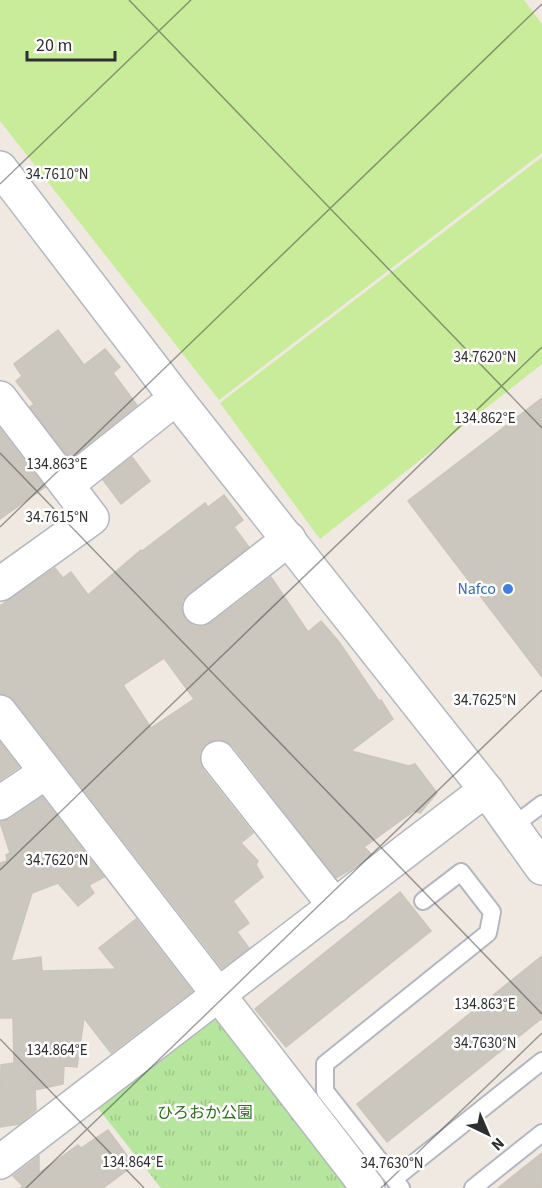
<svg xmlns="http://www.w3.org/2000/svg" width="542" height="1188" font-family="'Source Sans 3','Noto Sans JP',sans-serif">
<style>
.grass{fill:url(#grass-tufts)}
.pitch{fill:#c9ec9a}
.building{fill:#cbc7bf;stroke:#cbc5ba;stroke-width:1.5;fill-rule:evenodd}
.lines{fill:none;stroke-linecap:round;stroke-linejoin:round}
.service-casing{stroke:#b4b7c1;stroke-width:20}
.minor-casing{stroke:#b4b7c1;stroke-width:36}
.tertiary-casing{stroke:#b4b7c1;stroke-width:36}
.service{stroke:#fff;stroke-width:16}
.minor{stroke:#fff;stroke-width:33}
.tertiary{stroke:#fff;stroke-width:33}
.ticks{fill:none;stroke:#2e2e2e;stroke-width:1.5;stroke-opacity:0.45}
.shop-dot{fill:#3f7fe0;stroke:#fff;stroke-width:2}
.labels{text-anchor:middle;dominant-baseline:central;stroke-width:5;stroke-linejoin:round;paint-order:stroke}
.shop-label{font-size:16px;fill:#366cbe;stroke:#fff;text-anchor:end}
.park-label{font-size:16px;fill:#2c6e1b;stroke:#fff}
.ticks-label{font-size:15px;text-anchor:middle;fill:#2e2e2e;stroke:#fff;stroke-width:5;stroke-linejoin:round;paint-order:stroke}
</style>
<defs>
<pattern id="grass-tufts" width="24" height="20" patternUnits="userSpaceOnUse" patternTransform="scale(1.5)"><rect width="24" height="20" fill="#b6e59e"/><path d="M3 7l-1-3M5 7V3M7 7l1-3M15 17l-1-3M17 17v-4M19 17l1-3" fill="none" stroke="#9dc588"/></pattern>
</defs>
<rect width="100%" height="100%" fill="#efe9e1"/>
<path class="grass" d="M211 1012 357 1188H161L94 1103Z"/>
<g class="pitch">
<path d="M0 0H524L542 24V153L219 400 0 121Z"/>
<path d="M542 157V364L320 539 220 403Z"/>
</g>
<g class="building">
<path d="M58 330 84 365 105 349 120 367 113 373 137 405 70 459 30 407 34 404 16 381 22 376 14 364Z"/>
<path d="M542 398V677L408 501Z"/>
<path d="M0 429 45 487 0 519Z"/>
<path d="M132 457 150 481 121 504 103 480Z"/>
<path d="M224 495 243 520 234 527 249 547 188 594 182 601V611L185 619 193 626 202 627 211 623 271 577 308 632 321 621 339 642 379 701 381 700 393 719 351 751 409 766 415 764 437 793 420 813 414 811 364 847 371 854 348 871 336 878 233 746 225 741 216 739 206 744 200 752V761L203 770 253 833 241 843 258 861 256 865 263 877 233 901 249 923 237 932 249 948 222 968 15 701 8 695 0 694V606L55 568 63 578 71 572 88 595 141 550 142 551 205 503 208 507ZM164 658 194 699 151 728 123 685Z"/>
<path d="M0 743 19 767 0 780Z"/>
<path d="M42 797 104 877 89 885 94 893 78 906 58 883 32 893 11 961 41 957 42 971 116 969 99 948 136 919 192 991 111 1053 84 1018 77 1067 64 1066 63 1084 35 1090 36 1110 19 1124 0 1127 1 1065 14 1063 13 1018H0V863L7 861 6 855 10 853 0 822 10 819Z"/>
<path d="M400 892 431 931 286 1047 255 1009Z"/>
<path d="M542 956V1018L387 1142 357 1104Z"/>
<path d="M108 1130 134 1165 103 1188H20L23 1186 13 1176 39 1156V1173L78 1145 81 1148Z"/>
<path d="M542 1153V1188H498Z"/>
</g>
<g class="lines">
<defs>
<g id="service">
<path d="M512 827 542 804"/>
<path d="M394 1179 542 1061"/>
<path d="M401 1188 325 1091V1064L488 933 492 912 461 872 423 901"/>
<path d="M473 1188 542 1133"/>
</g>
<g id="minor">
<path d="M0 398 92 518 0 584"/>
<path d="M67 485 176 398"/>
<path d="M200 608 289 539"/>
<path d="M0 712 368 1188"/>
<path d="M218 758 335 906"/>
<path d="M0 803 46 772"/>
<path d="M0 1162 471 801 487 791"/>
</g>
<path id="tertiary" d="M0 168 176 398 487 791 542 868"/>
</defs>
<use href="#service" class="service-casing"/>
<use href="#minor" class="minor-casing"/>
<use href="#tertiary" class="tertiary-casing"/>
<use href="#service" class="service"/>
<use href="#minor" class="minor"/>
<use href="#tertiary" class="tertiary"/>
</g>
<path class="ticks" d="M129 0 542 428M0 184 191 0M0 453 542 1014M0 527 542 4M0 870 542 347M0 1039 144 1188M26 1188 542 690M381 1188 542 1033"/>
<circle class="shop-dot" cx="508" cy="589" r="6"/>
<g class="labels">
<g class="shop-label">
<text x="496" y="589">Nafco</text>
</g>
<g class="park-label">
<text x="205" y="1113">ひろおか公園</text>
</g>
</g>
<g class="ticks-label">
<text x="57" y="179">34.7610°N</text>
<text x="485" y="362">34.7620°N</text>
<text x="485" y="423">134.862°E</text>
<text x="57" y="469">134.863°E</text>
<text x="57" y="522">34.7615°N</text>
<text x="485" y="705">34.7625°N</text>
<text x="57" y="865">34.7620°N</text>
<text x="485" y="1009">134.863°E</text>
<text x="485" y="1048">34.7630°N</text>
<text x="57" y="1055">134.864°E</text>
<text x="133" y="1167">134.864°E</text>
<text x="392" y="1168">34.7630°N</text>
</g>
<g transform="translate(488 1134) rotate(136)" stroke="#ffffff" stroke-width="4.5" paint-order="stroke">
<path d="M0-4.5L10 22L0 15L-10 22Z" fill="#2e2e2e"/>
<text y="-9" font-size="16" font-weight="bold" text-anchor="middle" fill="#2e2e2e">N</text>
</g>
<path d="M27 51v9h88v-9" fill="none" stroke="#2e2e2e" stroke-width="3"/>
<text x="36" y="51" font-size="18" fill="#2e2e2e" stroke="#ffffff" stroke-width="4.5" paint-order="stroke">20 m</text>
</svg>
